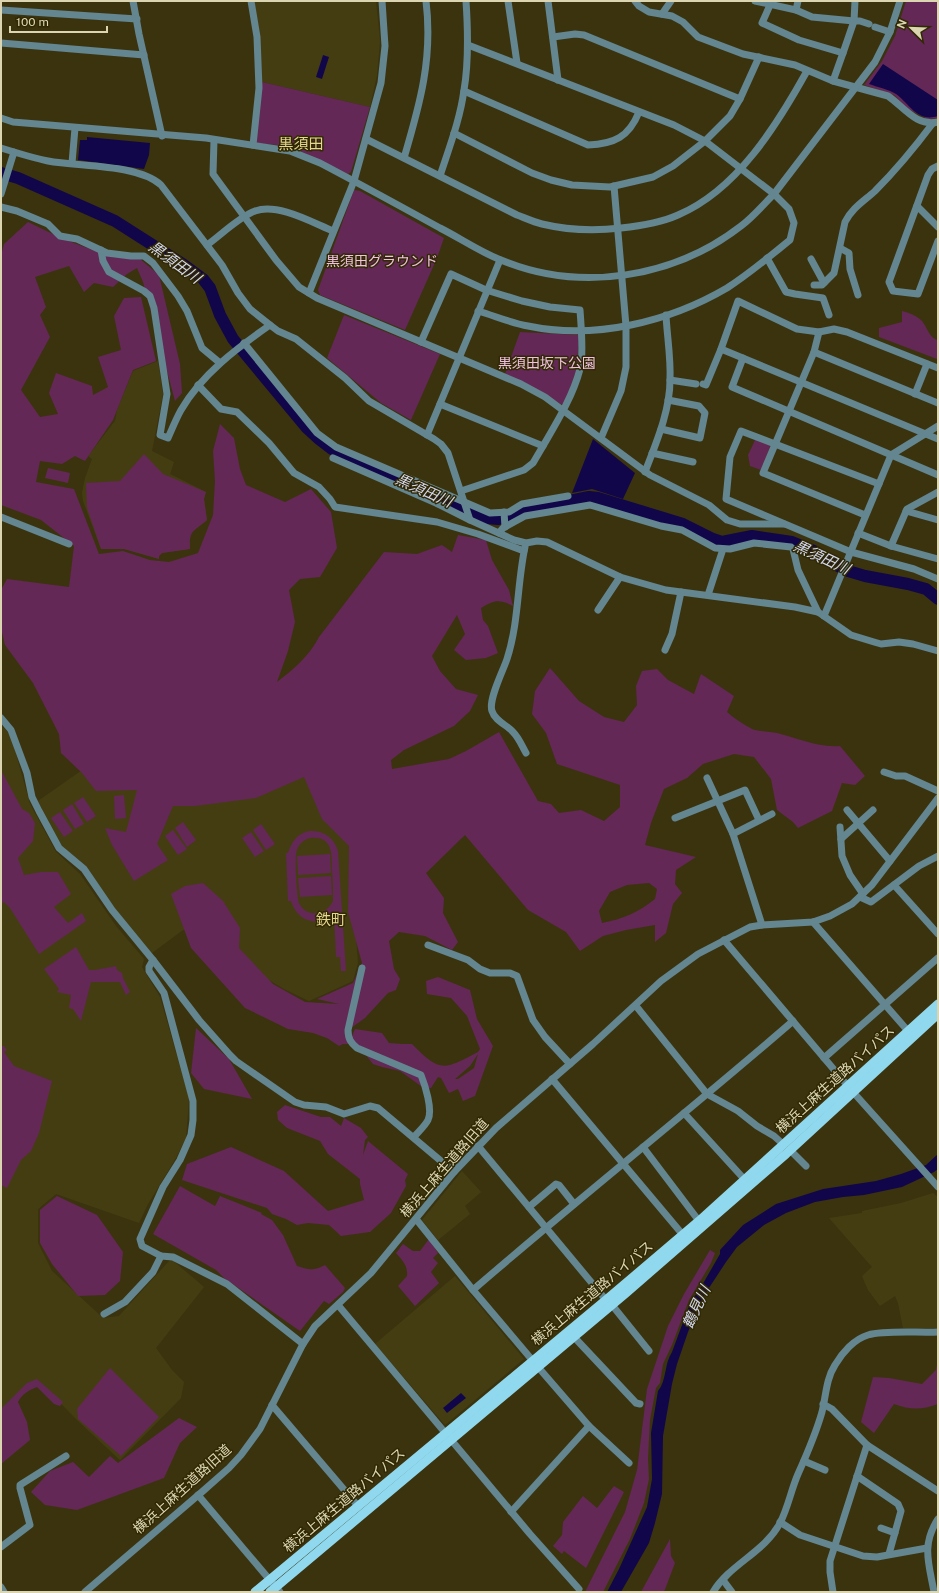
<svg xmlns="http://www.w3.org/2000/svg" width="939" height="1593" font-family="'Public Sans','Noto Sans JP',sans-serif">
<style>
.built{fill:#453d12}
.green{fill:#632855;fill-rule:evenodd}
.water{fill:#12064b}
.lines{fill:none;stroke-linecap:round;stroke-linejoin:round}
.river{stroke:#12064b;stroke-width:12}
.minor{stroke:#638690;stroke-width:7}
.major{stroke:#8fd8ed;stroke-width:9}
.labels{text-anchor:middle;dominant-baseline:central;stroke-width:3;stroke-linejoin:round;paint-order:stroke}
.park-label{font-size:14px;fill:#f1c1e2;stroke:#312903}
.street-label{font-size:14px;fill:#dbd5b2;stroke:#312903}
.neighbourhood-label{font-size:15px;fill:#e5d68f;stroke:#312903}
.water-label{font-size:15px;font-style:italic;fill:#d3d7f0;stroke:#312903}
</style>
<rect width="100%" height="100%" fill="#3b330e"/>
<g class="built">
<path d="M253 1H376L380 41 377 75 370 107 262 82Z"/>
<path d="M158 361 163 394 152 451 174 462 170 474 206 492 204 499 207 520 191 532 190 538V549L162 553 159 556V559L124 549H101L83 501 82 493 85 478 92 459 88 456 115 421 117 410 133 371Z"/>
<path d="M1 725 11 736 30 804 56 852 80 874 116 926 144 959 142 967 160 997 189 1098 186 1138 176 1158 148 1204 139 1223 56 1194 38 1209V1243L52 1271 103 1318 119 1316 171 1259 204 1287 156 1348 172 1370 184 1382 181 1398 120 1460 77 1420 38 1380 1 1411Z"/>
<path d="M95 761 304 774 356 850 352 890 358 963 353 981 309 1001 284 989 250 969 193 929 183 930 152 953 119 915 87 869 61 845 38 801Z"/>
<path d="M462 1171 481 1192 465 1206 470 1214 438 1240 422 1220Z"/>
<path d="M933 1193 938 1197V1328H903L898 1303 895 1296 880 1306 868 1290 862 1276 872 1267 829 1218 862 1213V1211L901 1203Z"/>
<path d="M455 1276 524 1359 445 1425 375 1344Z"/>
</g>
<g class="green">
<path d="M906 1H938V118L928 119 908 109 894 95 864 85 882 61 895 36Z"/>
<path d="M262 82 370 107 351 172 348 174 298 150 277 145 256 143Z"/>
<path d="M354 190 360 191 444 238 437 258 405 330 320 295 318 290Z"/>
<path d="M28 222 61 238 111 257 140 259 159 275 180 364 182 393 175 401 143 282 137 268 127 274 113 287 94 283 84 292 69 266 35 277 46 307 40 315 50 337 21 390 40 417 58 414 49 393 56 373 92 386 93 395 108 387 98 357 121 350 114 316 124 298 141 297 156 361 133 370 113 420 85 461 75 456 62 464 40 461 36 482 74 489 99 554 123 551 150 560 169 562 198 553 213 515 215 481 213 451 220 424 234 438 240 469 246 485 285 502 311 489 331 512 337 548 320 577 300 579 289 590 295 622 288 651 277 682C293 670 310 655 319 637L384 552 417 554 442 545 452 552 458 535 486 540 492 560 509 590 513 606C499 599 494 600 481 608L483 620 488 626 498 653 486 658 466 660 454 650 465 634 457 615 432 656 440 671 456 689 478 695 470 711 454 726 404 750 391 760 392 769 449 759 466 751 499 732 538 801 551 804 559 813 581 810 604 821 620 807V785L557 764 546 733 532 714 535 691 550 668 579 701 604 717 624 722 637 705 636 686 642 671 657 669 668 680 694 694 701 674 734 696 727 712C735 719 743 724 752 729 760 732 769 731 777 733 798 738 818 748 840 746L865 776 855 785 842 783 832 811 798 828 793 822 777 810 771 779 754 757 734 754 703 764 687 778 664 789 651 823 645 845 696 857 676 870 675 884 682 893 673 904 666 933 655 942V925L626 930 603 936 580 951 566 932 528 910 465 835 426 873 444 898 443 913 458 942 452 950 425 936 399 932 389 941 394 969 400 979 396 990 388 993 365 1018 351 1028V1038L355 1029 382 1033 389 1043 402 1044H412C440 1073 444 1070 478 1052L480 1049 467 1016 451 998 427 994 426 981 438 977 470 990 477 1019 493 1046 475 1096 463 1101 458 1089 449 1093 441 1078 438 1077 431 1088 425 1089 400 1071 382 1067 373 1064 357 1044H343L339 1046 327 1038 313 1033 288 1029 245 1008 191 948 171 894 185 886 203 883 223 901 240 928 239 948 273 984 305 1002 339 1004 317 999 353 983 362 963 348 912 349 846 322 819 304 777 256 798 195 806H173L157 844 168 860 134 881 112 845 105 828 126 832 137 790 96 791 82 773 61 753 59 734 33 683 5 645 1 628V590L7 579 69 587 74 546 41 520 1 505V255L4 244ZM649 883 657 889 655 899C639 912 623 919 602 923L599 911 610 892 627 885ZM478 1054 474 1068 458 1079H455L470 1066Z"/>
<path d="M902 311C909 313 916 315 922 321 927 327 930 339 938 340L937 359 879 337V328L902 322Z"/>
<path d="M344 315 440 354 411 420 381 403 327 358Z"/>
<path d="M520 332 579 335 577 368 564 406 541 392 505 374Z"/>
<path d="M756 438 769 443 770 447 761 470 750 466 748 455Z"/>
<path d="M144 454 163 474 206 492 204 499 207 520C194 532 189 529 190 549L162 553 159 556V559L124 549H101L87 508 86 483 120 481Z"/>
<path d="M48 468 70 473 68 483 45 478Z"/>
<path d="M1 770 22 809 29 813 35 823 33 841 18 858 24 875 41 872H58L71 894 54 907 68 923 82 913 86 921 39 954 10 908 4 902 1 904Z"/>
<path d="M124 795 126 818 115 819 114 796Z"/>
<path d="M83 797 96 816 87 822 74 803Z"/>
<path d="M72 804 84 824 75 829 63 810Z"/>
<path d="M60 812 73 831 64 837 51 818Z"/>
<path d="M183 822 196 840 187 847 175 828Z"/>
<path d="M261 824 275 844 266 850 253 830Z"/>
<path d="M173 830 187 849 178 855 165 836Z"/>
<path d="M309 831C323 830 334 837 338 851L346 971H341L340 957H336L334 915C316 927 298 922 291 901H288L286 853H288C292 841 297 834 309 831ZM310 838C333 835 332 855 332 871 333 881 333 891 333 901 327 915 307 919 299 903 297 897 294 856 297 850 299 844 303 840 310 838Z"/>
<path d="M251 832 264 851 255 857 242 838Z"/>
<path d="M330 854 331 873 298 875 297 856Z"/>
<path d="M331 876 332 895 300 897 298 878Z"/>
<path d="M76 947 89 970H95L116 966 117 970 122 973 123 978 130 992 126 995 120 982H91L81 1021 73 1009 69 1008 71 995 57 992 59 989 44 969Z"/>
<path d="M196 1028 229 1059 252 1099 204 1089 191 1073Z"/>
<path d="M1 1046H4L7 1050 4 1052 14 1066 52 1081 39 1133 31 1151 21 1160 7 1188 1 1185Z"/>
<path d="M285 1105 321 1117H330L341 1126 344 1118 361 1128 368 1137 365 1140 363 1155 368 1141 408 1174 405 1180 406 1186 391 1213 370 1232 341 1236 329 1225 308 1223 297 1225 286 1219 272 1214 267 1208 182 1180 187 1164 231 1147 284 1171 328 1211 364 1200 360 1184V1179L328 1154 320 1141 287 1128 278 1120 277 1112Z"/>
<path d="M180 1186 215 1206 220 1196 262 1213 261 1214 272 1220 283 1235 297 1266C310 1270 313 1271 325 1265L345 1288 343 1292 329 1304 324 1301 300 1331 224 1278 216 1270 153 1234Z"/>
<path d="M57 1196 97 1215 123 1252 120 1281 105 1295 78 1296 52 1264 40 1243V1210Z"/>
<path d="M429 1239 438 1253 433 1258 438 1263 431 1272 439 1283 415 1306 398 1286 407 1276C408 1266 403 1261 396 1253L403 1244 413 1251H420Z"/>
<path d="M710 1250 715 1253 711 1263 689 1300 672 1345 663 1364 660 1383 656 1388 650 1420 648 1459 649 1479 644 1503 630 1539 603 1592H585L625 1512 637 1470 647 1389 668 1326 684 1294Z"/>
<path d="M938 1359V1404C921 1410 911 1410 894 1404L874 1433 861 1422 873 1377 889 1378 922 1384 936 1370Z"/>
<path d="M110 1368 159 1417 121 1456 78 1419 77 1409Z"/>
<path d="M37 1379 63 1402 60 1406 54 1404 37 1387C29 1390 22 1394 18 1402L27 1422 30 1440 1 1464V1409L27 1383Z"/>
<path d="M179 1418 197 1427 180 1443 164 1478 77 1510 45 1505 31 1492 50 1471 73 1462 89 1477 110 1456 118 1463Z"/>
<path d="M614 1486 624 1492 586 1568 564 1551 562 1554 553 1546 562 1535 563 1522 583 1496 597 1508Z"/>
<path d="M670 1539 671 1556 675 1563 664 1592H641Z"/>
</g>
<g class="water">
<path d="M323 55 329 57 322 79 316 77Z"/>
<path d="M883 64 938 100V116C917 123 909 103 896 94 888 89 877 87 869 84Z"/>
<path d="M87 137 150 143 149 155 144 169 78 160 80 140H87Z"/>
<path d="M593 439 635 473 623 499 592 489 572 493Z"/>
<path d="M938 1154V1169L934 1172 902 1187 864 1195 843 1197 815 1202 786 1213 764 1225 753 1234 737 1247 726 1262 703 1297 688 1332 677 1364 672 1384 663 1436 662 1494 655 1523 649 1543 621 1592H607L619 1569 647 1507 652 1479 651 1433 658 1391C667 1380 664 1364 672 1352L692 1298 697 1294 720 1254V1250L743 1225 776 1204 823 1189 876 1181 901 1174 926 1165Z"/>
<path d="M461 1393 466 1398 447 1413 443 1408Z"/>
</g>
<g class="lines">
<path class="river" d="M1 173 18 178 115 221 184 265 203 279 210 288 220 315 233 339 306 427 319 439 332 449 487 518 498 519 521 511 589 497 598 498 683 524 713 539 722 542 752 536 792 542 814 551 838 566 848 571 865 576 908 584 926 589 938 599"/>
<g class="minor">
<path d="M133 1 139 34 162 136"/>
<path d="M251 1 257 37 259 88 253 145"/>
<path d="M508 1 517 63"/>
<path d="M548 1 558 80"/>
<path d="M635 1 639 6 649 12 672 16 683 22 698 37 743 54 795 65 833 81 888 96C904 107 916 127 938 122"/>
<path d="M755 1 796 10 812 17 854 21H860L869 24"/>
<path d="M770 5 762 23 799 40 843 53 833 81"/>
<path d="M1 10 137 19"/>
<path d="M796 10 798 1"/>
<path d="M662 14 671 1"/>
<path d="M875 27 890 32"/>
<path d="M553 37 575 34 584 35 740 99"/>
<path d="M1 43 144 55"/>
<path d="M468 45 674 125 705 141 774 194 789 209 794 223 790 240C770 256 749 274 727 288 669 322 595 340 528 326 511 323 495 316 478 311"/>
<path d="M843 53 854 21 855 1"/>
<path d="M464 91 588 145C614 144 629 137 639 112"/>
<path d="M1 118 13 122 206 138 290 151 320 163C360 184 400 206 440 228 460 238 480 252 501 260 580 293 674 278 741 226 753 217 763 205 774 194L875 62 890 32 900 1"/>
<path d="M454 133 532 173 551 180 572 185 610 187 653 177 673 166 705 141 730 116 740 99 759 57"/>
<path d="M366 139 517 215C525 218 534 222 542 224 567 230 596 231 621 228 640 226 660 223 678 215 737 190 777 125 807 71"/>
<path d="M214 140 213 174 276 260 299 287 317 298 521 384 545 397 650 475 709 505 727 520 740 524H784"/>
<path d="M1 148C17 153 33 158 48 161 80 167 138 164 161 185L222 265 238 293 250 309 270 325C237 348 202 374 181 410 176 419 172 429 168 438L160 435 167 394 154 308 150 296 144 291 109 272 103 261 101 250"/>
<path d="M404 158C420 104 433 58 426 1"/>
<path d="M72 163 75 128"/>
<path d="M938 166 932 169 928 175 889 282 893 291 918 294 938 241"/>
<path d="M440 176C449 148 460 120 464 90 469 61 468 31 466 1"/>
<path d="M1 194 14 152"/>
<path d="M917 206 938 227"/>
<path d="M1 207 17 211 48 224 60 236 77 239 107 253 131 256H144L153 263 178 296 187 311 202 348 220 363"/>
<path d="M207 245C221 235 239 217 255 211 278 203 311 222 333 231"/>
<path d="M840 248 849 253 850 269 858 295"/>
<path d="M767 258 786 292 795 294 823 298 829 315"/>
<path d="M811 259 824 283"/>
<path d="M814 285H822L834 273 845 222C852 208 864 201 875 191 896 170 915 147 933 123"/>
<path d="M309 293 354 181 381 83 385 46 382 1"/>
<path d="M270 325 278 331 296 339 345 378 369 401 434 439 441 444 448 453 470 520"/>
<path d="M819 332 814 352 763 473 865 515"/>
<path d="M421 342 451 274 486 290 522 301 550 307 580 310C581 325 584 355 580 369 573 396 557 422 543 446L440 404"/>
<path d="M244 343 317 433 336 447 490 513 509 512 522 504 568 496"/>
<path d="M721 349 938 439"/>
<path d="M814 352 938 403"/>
<path d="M743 358 732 387 938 475"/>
<path d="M670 380 696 384"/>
<path d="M703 384 706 385 721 349 738 301 797 329 819 332 834 329 847 332 938 368"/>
<path d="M198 385 221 409 237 412 269 443 294 473 319 487 330 499 335 507 437 522 478 534 524 551"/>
<path d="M915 394 927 364"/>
<path d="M661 429 700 438 705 413 699 406 668 400"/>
<path d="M427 435 500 260"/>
<path d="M601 438 621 391 626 367V326L614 186"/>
<path d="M652 453 693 462"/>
<path d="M333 458 436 503 470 520 514 540 526 543 537 541 547 542 620 577 666 590 795 607 818 612 851 635 874 642 881 644 899 642 913 644 938 651"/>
<path d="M645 472C656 443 670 411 670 380 671 358 667 336 666 315"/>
<path d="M879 484 741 431 730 457 726 499 851 552 914 569 938 579"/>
<path d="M461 491 524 470 533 463 543 446"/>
<path d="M906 511 938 520"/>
<path d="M504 512 505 527"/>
<path d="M1 517 69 544"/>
<path d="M499 533 503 528 525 516 590 505 661 526 682 530 715 548 730 549 754 543 791 547 793 549 798 570 818 612"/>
<path d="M858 533 891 546 938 559"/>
<path d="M891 546 907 509 938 492"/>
<path d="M525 547C517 584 519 622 507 659 503 671 488 700 492 711 495 721 507 725 513 732 519 738 522 746 526 753"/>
<path d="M708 595 723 549"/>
<path d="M598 610 620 577"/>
<path d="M824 616 891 455 938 426"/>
<path d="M665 650 672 634 681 592"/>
<path d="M1 718 11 730 27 773 32 797 39 811 59 848 84 869 112 910 153 960 199 1020 230 1055 236 1061 295 1102 304 1105 326 1107 344 1114 370 1106 378 1108 454 1172"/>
<path d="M884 772 896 776H905L938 791"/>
<path d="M707 778 733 834 762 925"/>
<path d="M847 810 890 861"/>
<path d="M675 818 745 790 759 820"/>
<path d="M840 827 842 856 850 875 863 894"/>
<path d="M733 834 772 814"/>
<path d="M841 839 873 810"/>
<path d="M894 885 938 934"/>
<path d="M860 897 871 902 919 866 938 856"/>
<path d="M813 922 908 1031"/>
<path d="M724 940 853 1092 938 1187"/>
<path d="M428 945 468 960 480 969 490 973H510L517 976 533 1020 545 1037 570 1064"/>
<path d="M153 960 149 967V971L164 993 193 1101V1120L191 1135 180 1160 163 1187 140 1239 142 1246 161 1256 173 1257 227 1284 303 1344"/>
<path d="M362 968 348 1030C348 1039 351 1043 357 1048L421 1075C425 1085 433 1110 428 1120 425 1126 418 1132 414 1137"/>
<path d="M636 1006 707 1094 738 1111 757 1126 774 1136 784 1145"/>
<path d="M824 1058 938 958"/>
<path d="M552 1079 683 1235"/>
<path d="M684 1113 745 1180"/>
<path d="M478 1146 606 1300"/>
<path d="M643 1147 699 1221"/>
<path d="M790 1150 806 1166"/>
<path d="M529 1207 556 1184 559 1185 574 1204"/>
<path d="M416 1219 473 1290 533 1361"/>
<path d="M473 1290C578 1199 688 1112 793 1021"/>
<path d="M338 1305 530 1534 579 1589"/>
<path d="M612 1305 649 1351"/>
<path d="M104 1314 125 1302 153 1272 161 1256"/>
<path d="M574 1337 636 1403 640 1404"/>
<path d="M538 1367 589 1426 629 1463"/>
<path d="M823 1404 832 1409 867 1445 830 1561V1572L833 1592"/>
<path d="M272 1405 358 1506"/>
<path d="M867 1445 938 1491"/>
<path d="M804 1461 825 1470"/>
<path d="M857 1476 898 1504 901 1511 889 1554"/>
<path d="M198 1495 280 1592"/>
<path d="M511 1512 589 1426"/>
<path d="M780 1522 800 1535 863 1556 877 1557 927 1548"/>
<path d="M881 1528 895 1533"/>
<path d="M1 1547 30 1525 20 1488V1485L66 1456"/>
<path d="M723 1580 732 1592"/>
<path d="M1 1587 4 1592"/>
<path d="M85 1592 203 1491 229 1468 241 1455 260 1429 303 1344 315 1326 371 1273 454 1172 496 1128 593 1044 661 981 698 954 750 927 762 925 813 922 830 916 852 904 872 885 938 798"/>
<path d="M713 1592C730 1564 765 1552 780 1523 788 1508 791 1490 798 1474 807 1454 816 1433 822 1412 826 1396 826 1379 835 1365 842 1353 854 1339 868 1335 885 1330 919 1333 938 1332"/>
<path d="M934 1592C929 1564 921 1545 938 1519"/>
</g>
<g class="major">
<path d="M255 1592 606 1300 699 1221 938 1004"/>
<path d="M270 1592 626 1293 786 1154 938 1014"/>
</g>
</g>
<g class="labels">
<g class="park-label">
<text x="382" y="261">黒須田グラウンド</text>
<text x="547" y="363">黒須田坂下公園</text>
</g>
<g class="street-label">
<text transform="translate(835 1079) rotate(-42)">横浜上麻生道路バイパス</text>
<text transform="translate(444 1168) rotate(-49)">横浜上麻生道路旧道</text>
<text transform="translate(592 1293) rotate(-40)">横浜上麻生道路バイパス</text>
<text transform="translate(182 1489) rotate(-42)">横浜上麻生道路旧道</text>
<text transform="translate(344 1500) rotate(-40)">横浜上麻生道路バイパス</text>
</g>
<g class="neighbourhood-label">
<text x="301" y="143">黒須田</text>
<text x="331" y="919">鉄町</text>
</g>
<g class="water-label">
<text transform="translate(175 262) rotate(36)">黒須田川</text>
<text transform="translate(424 490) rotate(24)">黒須田川</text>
<text transform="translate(822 557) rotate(25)">黒須田川</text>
<text transform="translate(696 1307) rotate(-65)">鶴見川</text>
</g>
</g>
<rect width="939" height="1593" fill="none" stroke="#dbd5b2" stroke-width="4"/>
<g transform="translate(911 28) rotate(293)" stroke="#312903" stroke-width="3" paint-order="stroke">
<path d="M0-3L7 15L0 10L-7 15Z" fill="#dbd5b2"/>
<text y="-6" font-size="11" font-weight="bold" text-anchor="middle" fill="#dbd5b2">N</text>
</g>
<path d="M10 26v6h97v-6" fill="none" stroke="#dbd5b2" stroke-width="2"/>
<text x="16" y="26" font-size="12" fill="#dbd5b2" stroke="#312903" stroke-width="3" paint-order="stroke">100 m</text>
</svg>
